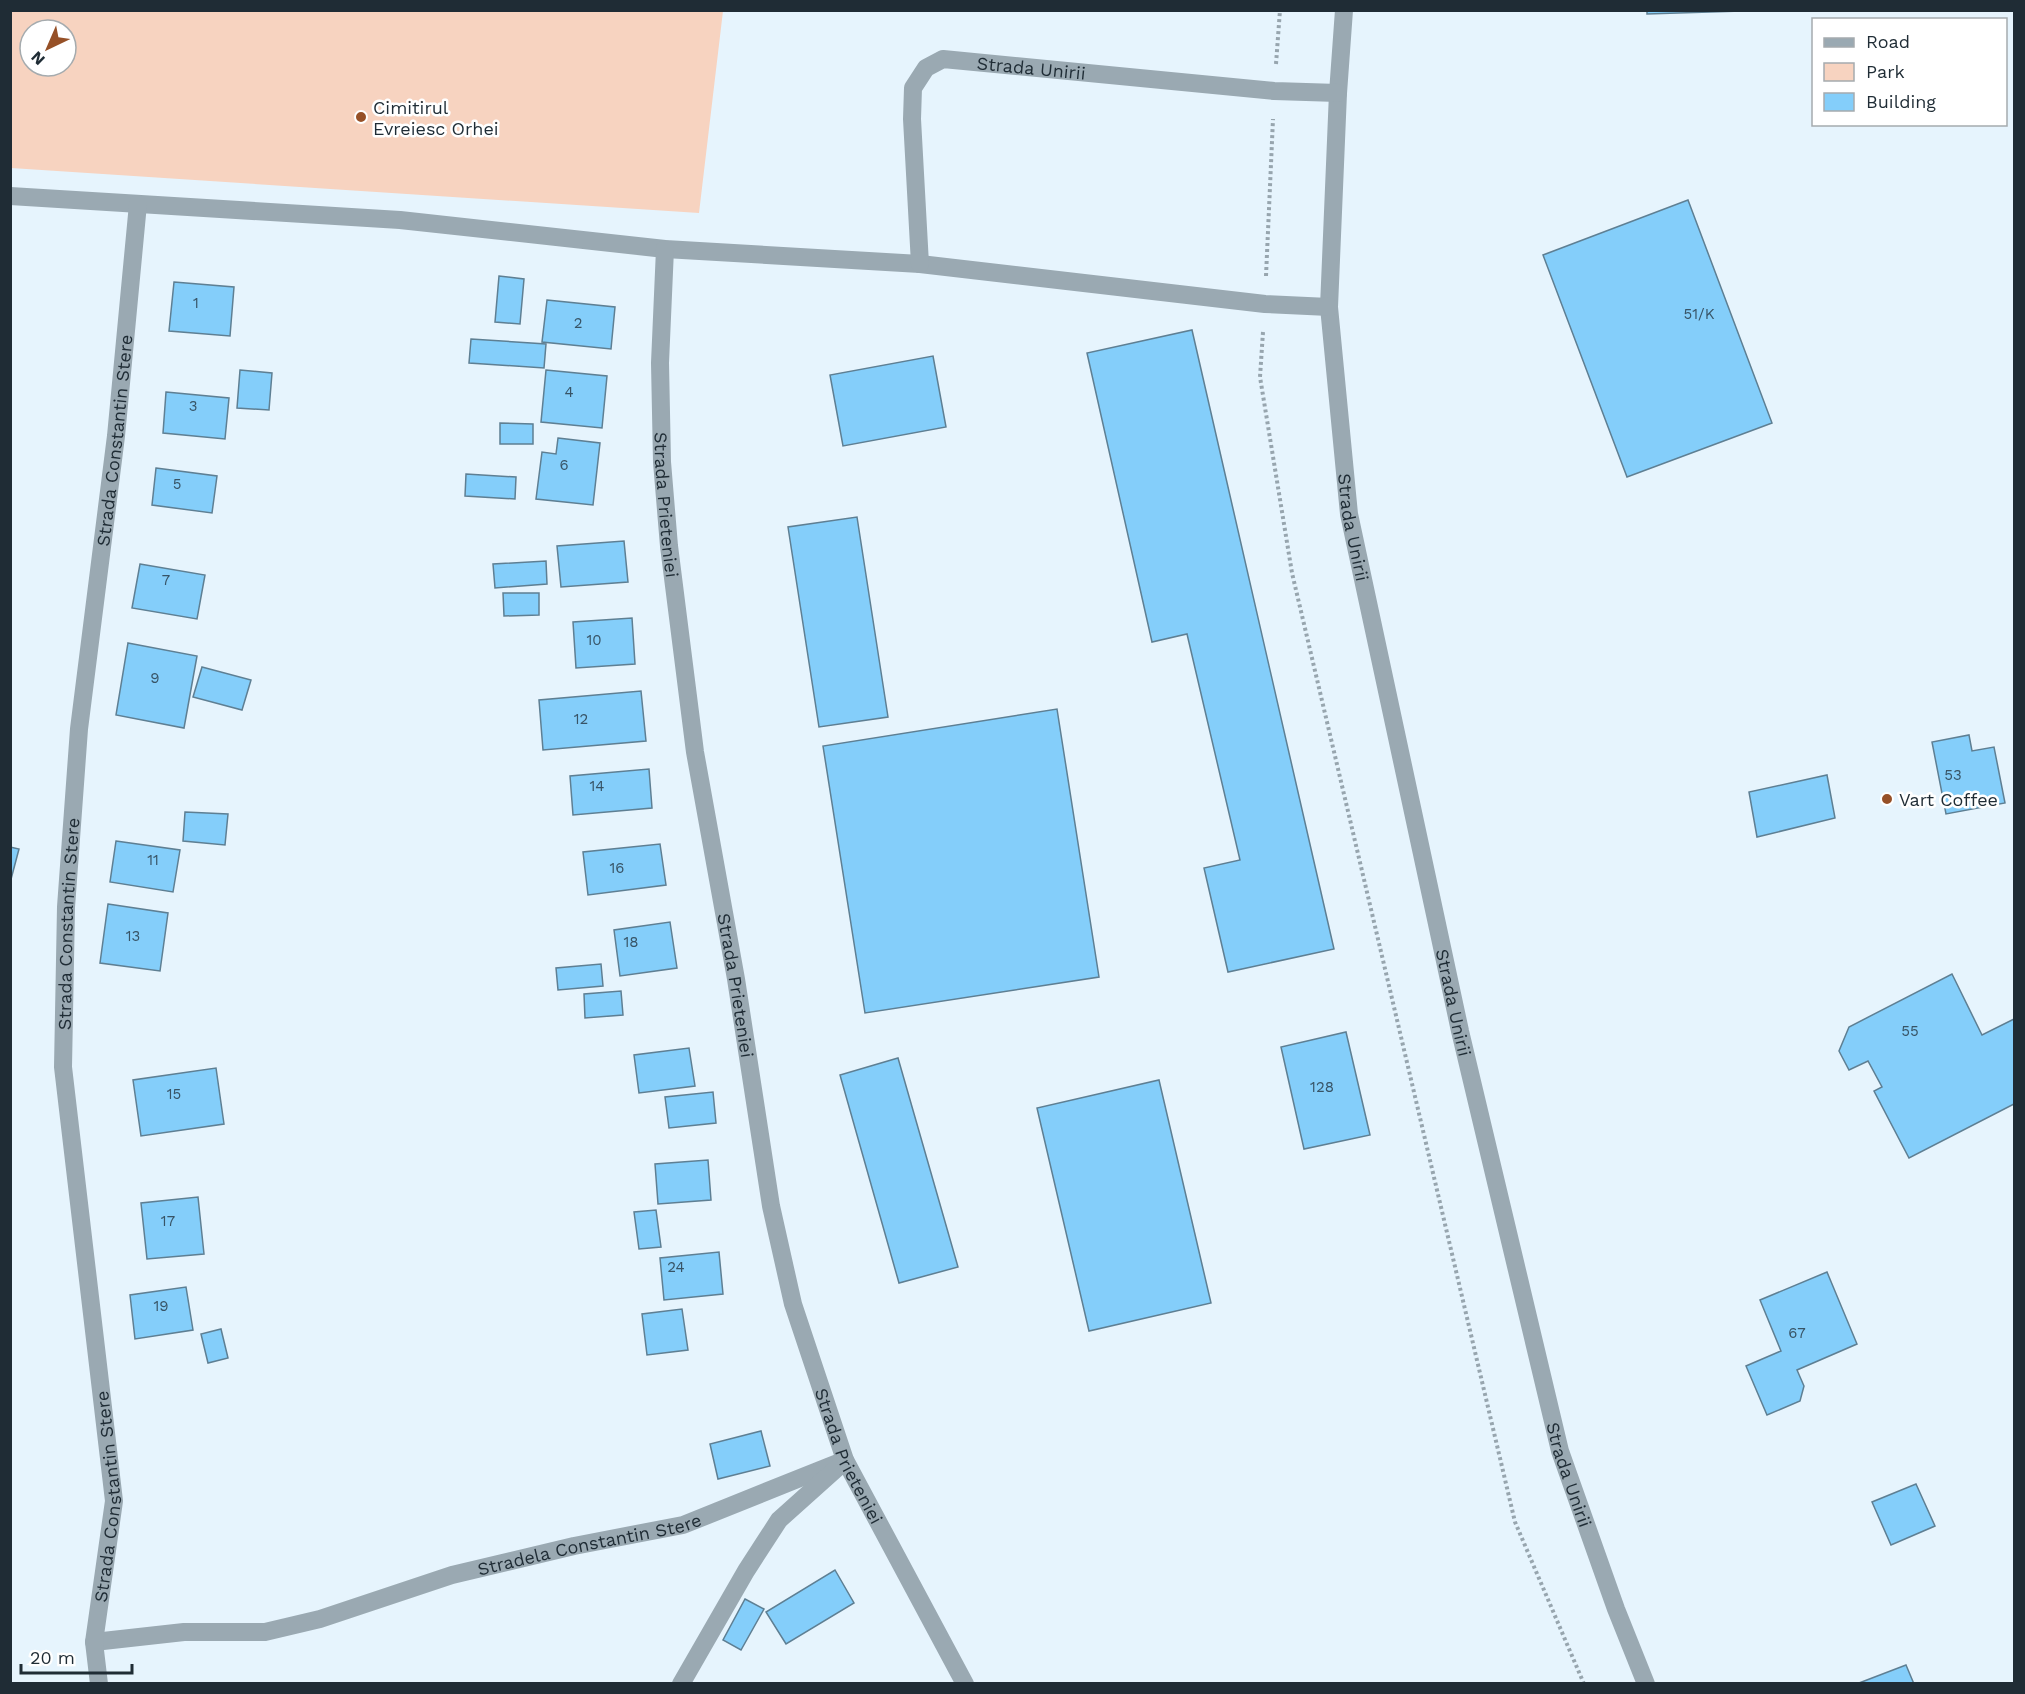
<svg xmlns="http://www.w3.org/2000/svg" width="2025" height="1694" font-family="'Work Sans',sans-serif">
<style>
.green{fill:#f7d3c0;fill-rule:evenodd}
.building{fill:#84cefa;stroke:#5e7f93;stroke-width:1.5}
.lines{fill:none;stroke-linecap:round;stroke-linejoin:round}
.path{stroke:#97a5ae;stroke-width:4;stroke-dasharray:3 3;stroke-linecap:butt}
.minor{stroke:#9aa9b2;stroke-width:18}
.poi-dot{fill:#965027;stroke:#fff;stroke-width:2}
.labels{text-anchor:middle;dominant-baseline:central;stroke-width:5;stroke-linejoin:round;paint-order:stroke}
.number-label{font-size:15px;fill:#385466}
.street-label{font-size:18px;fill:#1f2c35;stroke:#fff}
.poi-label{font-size:18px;fill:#1f2c35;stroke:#fff;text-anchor:start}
</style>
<rect width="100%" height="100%" fill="#e6f4fd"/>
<path class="green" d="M10 11H723L699 213 11 168ZM30 30H66V66H30Z"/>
<g class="building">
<path d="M1647 10H1774L1647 14Z"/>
<path d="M1688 200 1772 423 1627 477 1543 255Z"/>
<path d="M499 276 524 279 520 324 495 322Z"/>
<path d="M174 282 234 287 230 336 169 331Z"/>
<path d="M547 300 615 307 611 349 542 342Z"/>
<path d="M1192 330 1334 949 1228 972 1204 868 1240 860 1187 634 1152 642 1087 353Z"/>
<path d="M471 339 546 344 544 368 469 363Z"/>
<path d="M933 356 946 427 843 446 830 375Z"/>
<path d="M240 370 272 373 269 410 237 408Z"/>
<path d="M546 370 607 376 602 428 541 422Z"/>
<path d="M166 392 229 398 225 439 163 433Z"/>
<path d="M500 423 533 424V444H500Z"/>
<path d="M558 438 600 443 593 505 536 499 542 452 556 454Z"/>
<path d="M156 468 217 476 212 513 152 505Z"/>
<path d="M466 474 516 477 515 499 465 496Z"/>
<path d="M857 517 888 717 819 727 788 527Z"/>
<path d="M624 541 628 582 561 587 557 546Z"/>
<path d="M546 561 547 584 495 588 493 564Z"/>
<path d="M140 564 205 575 197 619 132 608Z"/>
<path d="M503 593H539V615L504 616Z"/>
<path d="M632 618 635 664 576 668 573 622Z"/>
<path d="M128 643 197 656 184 728 116 715Z"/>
<path d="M202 667 251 680 242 710 193 697Z"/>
<path d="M641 691 646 741 543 750 539 700Z"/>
<path d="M1057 709 1099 977 865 1013 823 746Z"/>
<path d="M1969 735 1972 751 1994 747 2005 803 1946 814 1932 742Z"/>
<path d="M649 769 652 808 573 815 570 776Z"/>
<path d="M1827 775 1835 818 1757 837 1749 792Z"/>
<path d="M185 812 228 814 225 845 183 841Z"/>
<path d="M116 841 180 850 173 892 110 882Z"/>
<path d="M660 844 666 885 588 895 583 852Z"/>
<path d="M10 847 19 849 10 883Z"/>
<path d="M108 904 168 913 160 971 100 963Z"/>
<path d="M670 922 677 968 620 976 614 930Z"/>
<path d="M601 964 603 986 558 990 556 968Z"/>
<path d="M1952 974 1982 1035 2014 1019V1104L1909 1158 1874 1091 1882 1087 1868 1061 1849 1070 1839 1051 1849 1027Z"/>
<path d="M621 991 623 1015 585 1018 584 994Z"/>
<path d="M1346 1032 1370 1135 1304 1149 1281 1047Z"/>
<path d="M689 1048 695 1086 639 1093 634 1055Z"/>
<path d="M898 1058 958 1267 899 1283 840 1075Z"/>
<path d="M216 1068 224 1124 141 1136 133 1080Z"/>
<path d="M1159 1080 1211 1303 1089 1331 1037 1108Z"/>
<path d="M713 1092 716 1123 669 1128 665 1097Z"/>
<path d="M708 1160 711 1200 658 1204 655 1164Z"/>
<path d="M198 1197 204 1254 147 1259 141 1203Z"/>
<path d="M656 1210 661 1247 639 1249 634 1212Z"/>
<path d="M719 1252 723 1294 664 1300 660 1258Z"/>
<path d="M1827 1272 1857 1344 1797 1370 1804 1386 1800 1401 1767 1415 1746 1366 1781 1351 1760 1300Z"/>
<path d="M186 1287 193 1330 135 1339 130 1295Z"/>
<path d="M682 1309 688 1350 647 1355 642 1314Z"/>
<path d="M221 1329 228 1358 208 1363 201 1334Z"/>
<path d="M761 1431 770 1466 718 1479 710 1444Z"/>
<path d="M1916 1484 1935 1526 1891 1545 1872 1502Z"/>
<path d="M835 1570 854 1603 786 1644 766 1612Z"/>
<path d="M745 1599 764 1609 741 1650 723 1640Z"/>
<path d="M1906 1665 1914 1684 1859 1683Z"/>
</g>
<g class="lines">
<g class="path">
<path d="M1276 64 1280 10"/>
<path d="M1266 276 1273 119"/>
<path d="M1263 332 1260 377 1292 573 1515 1522 1584 1684"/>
</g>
<g class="minor">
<path id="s1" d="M1344 10 1338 93 1329 307 1349 514 1460 1031 1560 1451 1616 1609 1646 1684"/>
<path d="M10 196 400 220 665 249 920 264 1265 304 1329 307"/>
<path id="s2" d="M665 249 660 363 662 462 669 546 695 752 736 979 771 1206 793 1304 845 1460 965 1684"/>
<path id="s3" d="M920 264 912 119 913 88 926 68 943 59 1274 91 1338 93"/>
<path id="s4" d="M94 1642 184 1632H265L320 1619 452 1575 574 1546 683 1525 845 1460"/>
<path id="s5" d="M99 1684 94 1642 114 1501 63 1067 66 907 79 729 116 436 138 204"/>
<path d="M681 1684 746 1571 779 1520 837 1468"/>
</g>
</g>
<g class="poi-dot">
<circle cx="361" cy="117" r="6"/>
<circle cx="1887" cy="799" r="6"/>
</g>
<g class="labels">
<g class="number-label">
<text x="196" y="303">1</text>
<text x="1699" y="314">51/K</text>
<text x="578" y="323">2</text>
<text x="569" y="392">4</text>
<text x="193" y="406">3</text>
<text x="564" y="465">6</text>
<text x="177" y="484">5</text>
<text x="166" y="580">7</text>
<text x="594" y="640">10</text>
<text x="155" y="678">9</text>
<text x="581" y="719">12</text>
<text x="1953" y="775">53</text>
<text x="597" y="786">14</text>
<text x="153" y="860">11</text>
<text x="617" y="868">16</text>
<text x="133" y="936">13</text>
<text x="631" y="942">18</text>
<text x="1910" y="1031">55</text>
<text x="1322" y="1087">128</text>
<text x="174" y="1094">15</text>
<text x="168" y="1221">17</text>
<text x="676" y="1267">24</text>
<text x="161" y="1306">19</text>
<text x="1797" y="1333">67</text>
</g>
<g class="street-label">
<text stroke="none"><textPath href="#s3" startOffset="308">Strada Unirii</textPath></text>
<text stroke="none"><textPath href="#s5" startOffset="1251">Strada Constantin Stere</textPath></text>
<text stroke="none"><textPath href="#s2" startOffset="256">Strada Prieteniei</textPath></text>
<text stroke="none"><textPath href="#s1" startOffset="519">Strada Unirii</textPath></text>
<text stroke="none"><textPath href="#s5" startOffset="765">Strada Constantin Stere</textPath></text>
<text stroke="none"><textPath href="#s2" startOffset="742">Strada Prieteniei</textPath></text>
<text stroke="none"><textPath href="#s1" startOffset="1005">Strada Unirii</textPath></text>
<text stroke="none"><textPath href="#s2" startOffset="1228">Strada Prieteniei</textPath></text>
<text stroke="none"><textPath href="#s1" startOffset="1491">Strada Unirii</textPath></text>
<text stroke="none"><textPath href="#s5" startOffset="189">Strada Constantin Stere</textPath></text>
<text stroke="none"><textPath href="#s4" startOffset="508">Stradela Constantin Stere</textPath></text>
</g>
<g class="poi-label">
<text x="373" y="107">Cimitirul<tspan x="373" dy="21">Evreiesc Orhei</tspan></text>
<text x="1899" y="799">Vart Coffee</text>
</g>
</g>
<rect width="2025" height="1694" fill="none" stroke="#1f2c35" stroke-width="24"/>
<rect x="1812" y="18" width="195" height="108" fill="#ffffff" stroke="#a5abae" stroke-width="1.5"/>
<rect x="1824" y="38" width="30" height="9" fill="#9aa9b2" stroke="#a5abae" stroke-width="1.5"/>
<text x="1866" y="48" font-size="18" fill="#1f2c35">Road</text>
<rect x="1824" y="63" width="30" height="18" fill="#f7d3c0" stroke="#a5abae" stroke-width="1.5"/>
<text x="1866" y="78" font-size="18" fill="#1f2c35">Park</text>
<rect x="1824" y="93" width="30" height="18" fill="#84cefa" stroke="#a5abae" stroke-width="1.5"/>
<text x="1866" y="108" font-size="18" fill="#1f2c35">Building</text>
<g transform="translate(48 48) rotate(224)"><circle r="28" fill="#ffffff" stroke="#a5abae" stroke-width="1.5"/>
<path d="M0-4.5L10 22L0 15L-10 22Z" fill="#965027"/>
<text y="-9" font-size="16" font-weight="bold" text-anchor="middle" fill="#1f2c35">N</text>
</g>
<path d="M21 1664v9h111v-9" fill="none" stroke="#1f2c35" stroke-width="3"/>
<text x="30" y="1664" font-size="18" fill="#1f2c35" stroke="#ffffff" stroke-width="4.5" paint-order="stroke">20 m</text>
</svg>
